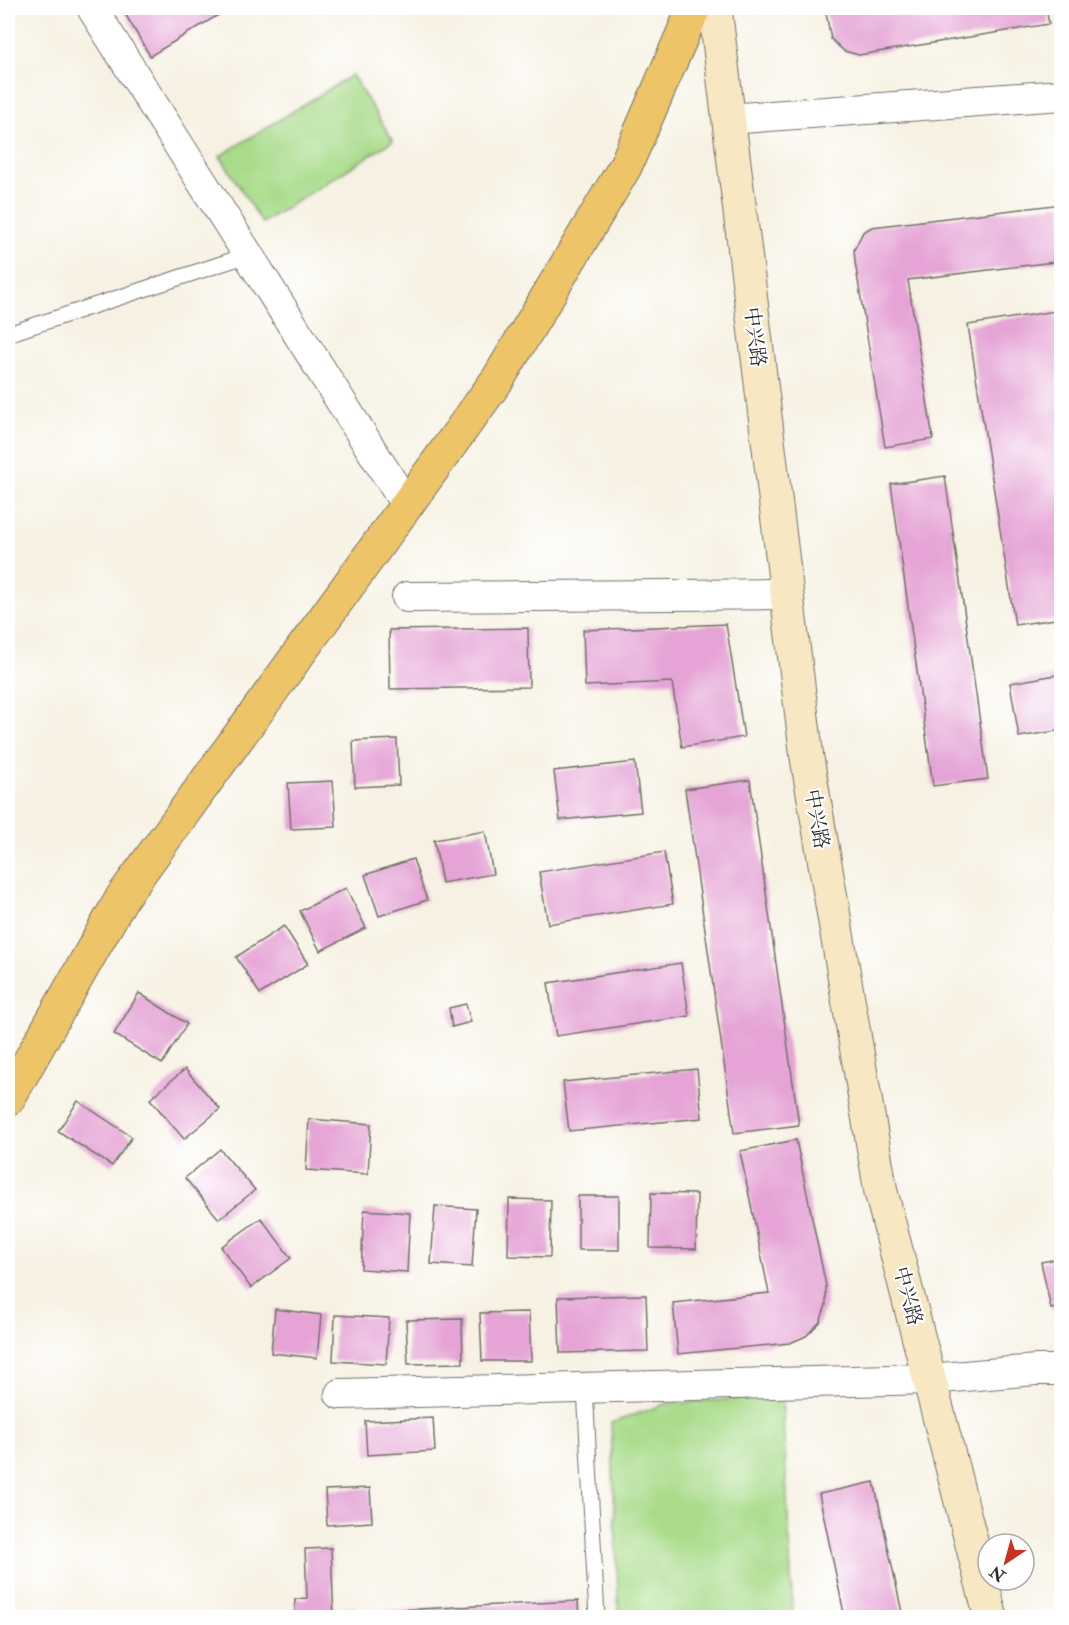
<svg xmlns="http://www.w3.org/2000/svg" width="1069" height="1625" font-family="'IM FELL Double Pica','Noto Serif SC',serif">
<style>
.green{fill:#a9db8a;stroke:#6a835a;stroke-width:1.5}
.building{fill:#e5a4d5}
.lines{fill:none;stroke-linecap:round;stroke-linejoin:round}
.service-casing{stroke:#72706b;stroke-width:17}
.minor-casing{stroke:#72706b;stroke-width:32}
.secondary-casing{stroke:#72706b;stroke-width:35}
.primary-casing{stroke:#72706b;stroke-width:35}
.service{stroke:#fff;stroke-width:15}
.minor{stroke:#fff;stroke-width:30}
.secondary{stroke:#f8e7c3;stroke-width:33}
.primary{stroke:#eec469;stroke-width:33}
.labels{text-anchor:middle;dominant-baseline:central;stroke-width:4.5;stroke-linejoin:round;paint-order:stroke}
.street-label{font-size:20px;fill:#2b2b2b;stroke:#fff}
</style>
<rect width="100%" height="100%" fill="#fff"/>
<filter id="ink" filterUnits="userSpaceOnUse"><feTurbulence type="fractalNoise" baseFrequency=".0167" numOctaves="2"/><feDisplacementMap in="SourceGraphic" scale="12" xChannelSelector="R" yChannelSelector="G"/><feConvolveMatrix kernelMatrix="1 2 1 2 8 2 1 2 1" color-interpolation-filters="sRGB"/></filter>
<filter id="wash" filterUnits="userSpaceOnUse"><feTurbulence type="fractalNoise" baseFrequency=".008" numOctaves="4" result="noise"/><feDisplacementMap in="SourceGraphic" scale="24" xChannelSelector="R" yChannelSelector="G"/><feGaussianBlur stdDeviation="1.35" result="paint"/><feColorMatrix in="noise" values="0 0 0 0 0 0 0 0 0 0 0 0 0 0 0 0 0 1.4 0 .05"/><feComposite in="paint" operator="in"/></filter>
<g filter="url(#wash)">
<rect width="100%" height="100%" fill="#f6f1e2"/>
<g class="green">
<path d="M352 75 393 141 262 223 220 156Z"/>
<path d="M782 1396 793 1617H619L611 1423 665 1404Z"/>
</g>
<g id="blocks">
<g class="building">
<path d="M131 8H230L150 56 124 12Z"/>
<path d="M825 8H1046L1049 24 859 55 844 51 831 39Z"/>
<path d="M1062 204V261L908 280 933 439 885 447 855 262 854 250 863 232 872 227Z"/>
<path d="M1055 311 1062 353V618L1015 625 968 325Z"/>
<path d="M945 476 988 779 933 786 891 484Z"/>
<path d="M726 624 744 737 682 747 672 682 585 686 583 630Z"/>
<path d="M528 628 529 687 390 689 389 630Z"/>
<path d="M1062 674V730L1019 737 1010 683Z"/>
<path d="M397 739 399 785 355 787 353 741Z"/>
<path d="M635 762 641 812 560 820 554 771Z"/>
<path d="M750 780 799 1125 734 1133 685 789Z"/>
<path d="M333 781 336 827 291 829 288 783Z"/>
<path d="M485 831 493 874 442 883 434 840Z"/>
<path d="M664 852 673 904 548 924 539 872Z"/>
<path d="M413 859 427 900 379 916 365 875Z"/>
<path d="M346 888 366 928 320 951 300 911Z"/>
<path d="M284 926 308 964 260 994 236 957Z"/>
<path d="M681 963 689 1016 556 1036 548 983Z"/>
<path d="M139 993 187 1024 162 1064 114 1034Z"/>
<path d="M466 1004 471 1022 452 1027 449 1008Z"/>
<path d="M185 1069 220 1109 184 1139 150 1099Z"/>
<path d="M697 1069 702 1118 569 1131 563 1082Z"/>
<path d="M78 1101 132 1137 112 1166 58 1131Z"/>
<path d="M309 1119 371 1124 368 1174 306 1170Z"/>
<path d="M796 1140 826 1286V1305L820 1322 806 1336 790 1343 678 1354 673 1303 769 1293 740 1151Z"/>
<path d="M220 1149 255 1190 219 1219 185 1178Z"/>
<path d="M651 1193 697 1194 696 1249 650 1248Z"/>
<rect x="578" y="1196" width="41" height="54"/>
<path d="M509 1199 551 1200 550 1257 508 1256Z"/>
<path d="M435 1206 476 1209 472 1267 431 1264Z"/>
<path d="M364 1210 410 1213 407 1272 361 1269Z"/>
<path d="M261 1218 291 1258 251 1288 221 1247Z"/>
<path d="M1062 1258V1307L1051 1309 1041 1262Z"/>
<path d="M646 1295 648 1351 560 1353 558 1297Z"/>
<path d="M275 1309 321 1315 317 1358 271 1353Z"/>
<path d="M529 1312 531 1361H482L480 1313Z"/>
<path d="M335 1315 389 1318 386 1364 333 1361Z"/>
<path d="M462 1319 463 1363 408 1364 406 1320Z"/>
<path d="M433 1418 435 1451 367 1455 365 1421Z"/>
<path d="M874 1482 903 1617 845 1618 819 1494Z"/>
<path d="M370 1488 372 1522 327 1525 325 1490Z"/>
<path d="M331 1548 334 1618H295V1599L307 1598 305 1549Z"/>
<path d="M578 1601 579 1618H340L339 1613Z"/>
</g>
</g>
</g>
<g filter="url(#ink)">
<use href="#blocks" fill-opacity="0" stroke="#72706b" stroke-width="1.5"/>
<g class="lines">
<defs>
<g id="service">
<path d="M8 334 248 255"/>
<path d="M585 1388 597 1618"/>
</g>
<g id="minor">
<path d="M92 8 407 506"/>
<path d="M728 119 1062 95"/>
<path d="M407 597 787 594"/>
<path d="M340 1394 929 1379 1036 1370H1062"/>
</g>
<path id="secondary" d="M715 8 807 758 881 1192 991 1618"/>
<path id="primary" d="M8 1099 123 896 498 379 625 167 694 8"/>
</defs>
<use href="#service" class="service-casing"/>
<use href="#minor" class="minor-casing"/>
<use href="#secondary" class="secondary-casing"/>
<use href="#primary" class="primary-casing"/>
<use href="#service" class="service"/>
<use href="#minor" class="minor"/>
<use href="#secondary" class="secondary"/>
<use href="#primary" class="primary"/>
</g>
</g>
<g class="labels">
<g class="street-label">
<text transform="translate(755 337) rotate(83)">中兴路</text>
<text transform="translate(817 819) rotate(80)">中兴路</text>
<text transform="translate(908 1296) rotate(75)">中兴路</text>
</g>
</g>
<rect width="1069" height="1625" fill="none" stroke="#fff" stroke-width="30"/>
<g transform="translate(1006 1562) rotate(216)"><circle r="28" fill="#ffffff" stroke="#aaaaaa" stroke-width="1.5"/>
<path d="M0-4.5L10 22L0 15L-10 22Z" fill="#c8321e"/>
<text y="-9" font-size="16" font-weight="bold" text-anchor="middle" fill="#2b2b2b">N</text>
</g>
</svg>
